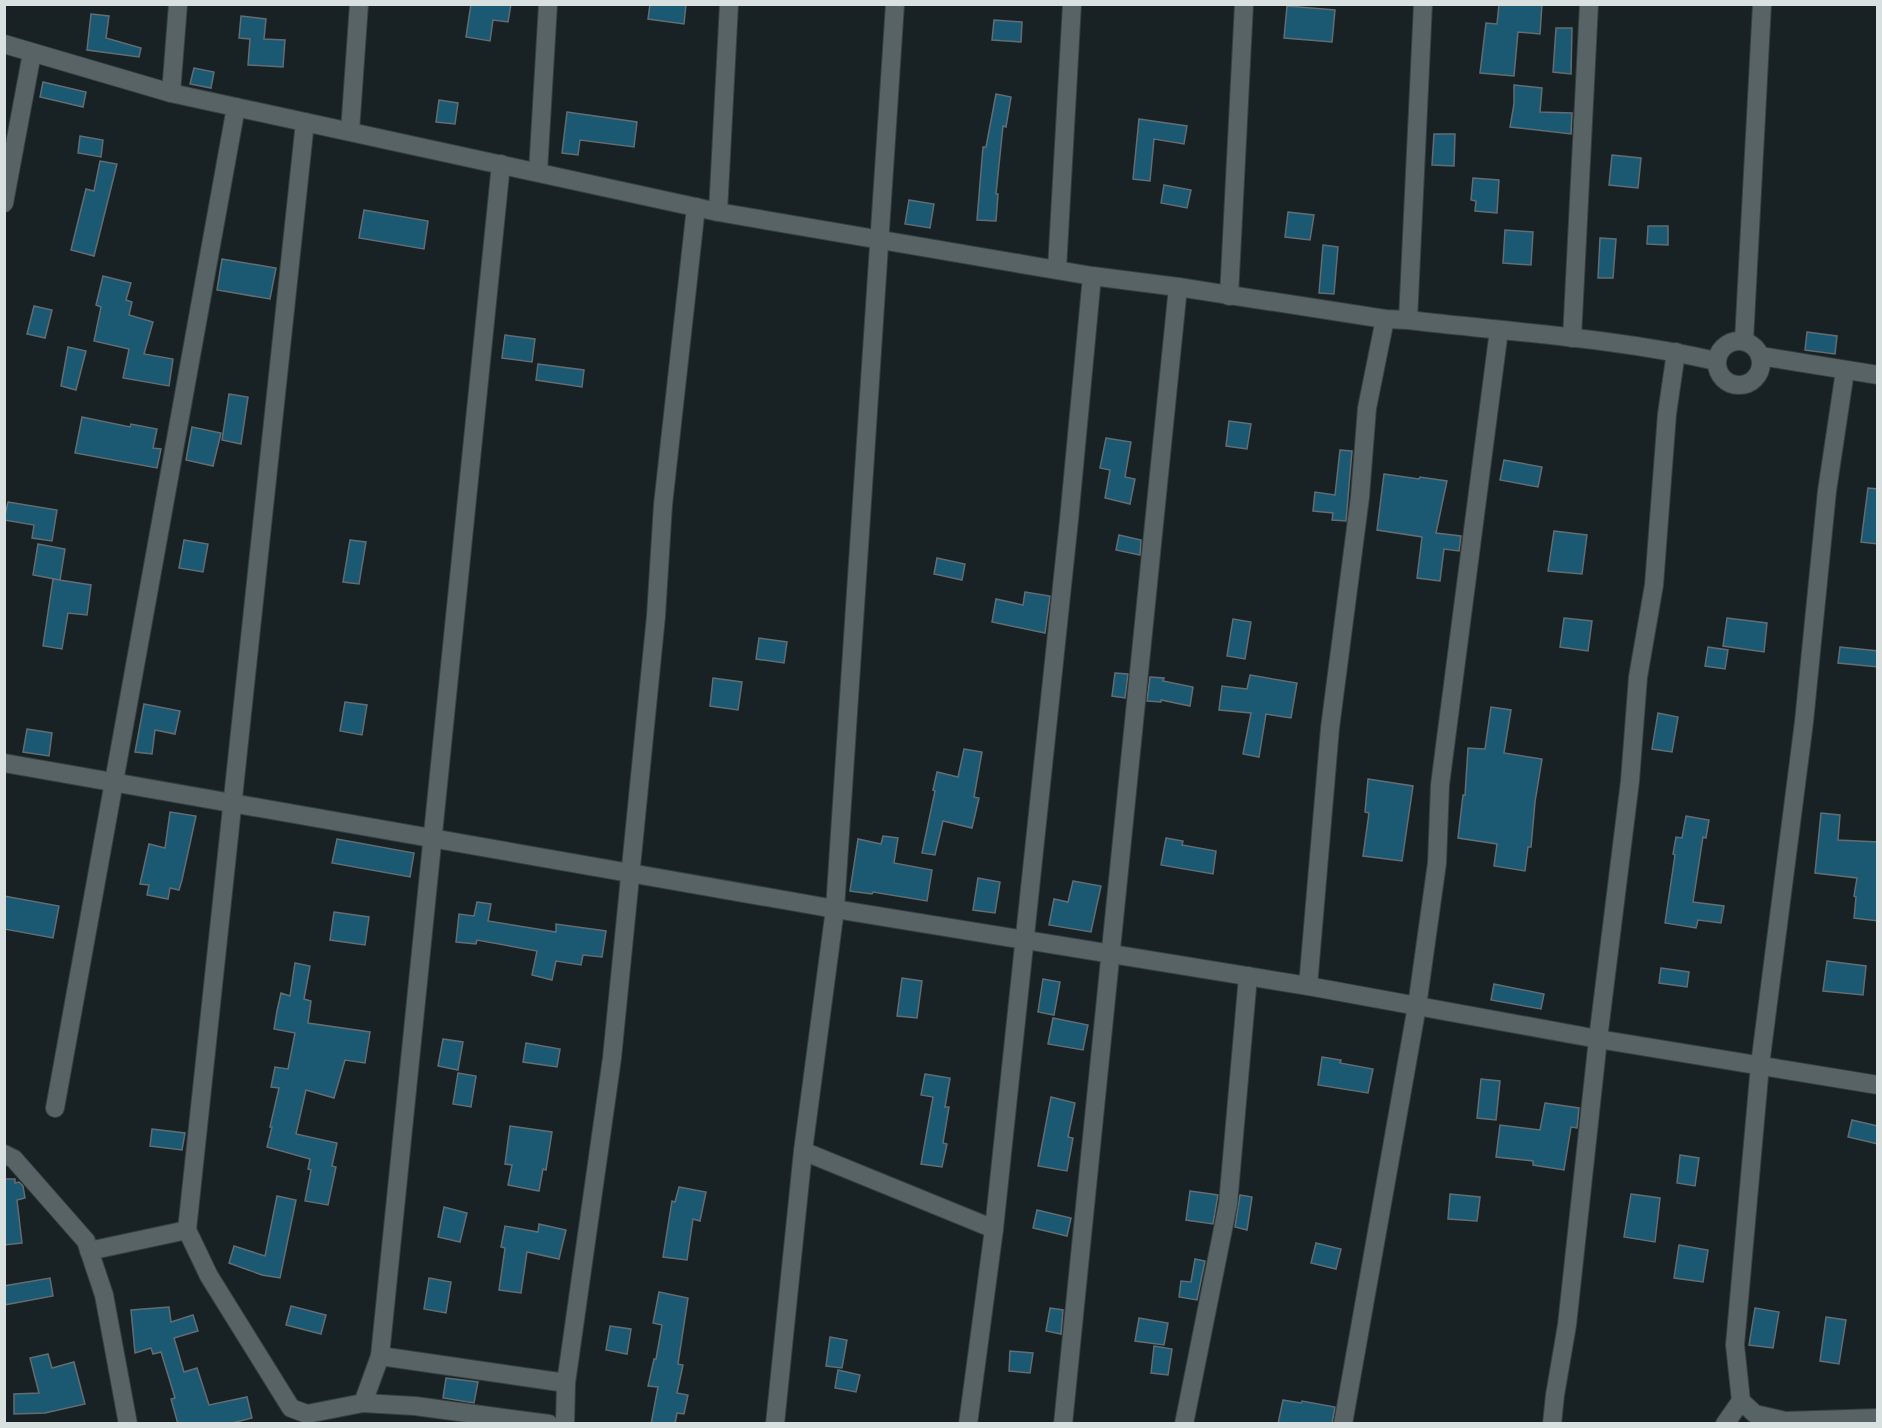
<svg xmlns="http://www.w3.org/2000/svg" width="1882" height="1428" font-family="Overpass,sans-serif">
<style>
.building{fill:#1b5973;stroke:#626c72;stroke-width:1.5}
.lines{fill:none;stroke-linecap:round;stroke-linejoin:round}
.street-casing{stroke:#373f40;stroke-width:20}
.secondary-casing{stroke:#373f40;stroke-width:20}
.street{stroke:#576365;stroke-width:18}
.secondary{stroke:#576365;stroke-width:18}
</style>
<rect width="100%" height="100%" fill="#182224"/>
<g class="building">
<path d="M471 4H511L508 22 493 20 490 41 466 37Z"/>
<path d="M650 4H686L684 24 648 19Z"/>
<path d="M1499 4H1542L1540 34 1518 32 1514 76 1480 73 1486 23 1497 24Z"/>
<path d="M1287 6 1335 10 1332 42 1284 38Z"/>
<path d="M91 14 109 16 106 38 141 48 139 57 87 50Z"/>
<path d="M241 16 266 19 264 39 285 40 283 67 248 65 250 39 239 38Z"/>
<path d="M994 20 1022 22 1021 42 992 40Z"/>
<path d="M1556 28H1572L1571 74 1553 72Z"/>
<path d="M194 68 214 72 211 88 190 84Z"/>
<path d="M43 82 86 92 83 107 40 97Z"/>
<path d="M1514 85 1542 88 1540 112 1572 113 1571 134 1510 127 1514 104Z"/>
<path d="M996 94 1011 97 1006 127 1003 126 996 194H998L996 221 977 220 983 147H986Z"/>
<path d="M439 100 458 103 455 124 436 122Z"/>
<path d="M567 112 637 122 634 147 580 140 578 155 562 153Z"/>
<path d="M1139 119 1187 126 1184 144 1154 139 1150 181 1133 179Z"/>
<path d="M1434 134H1455L1454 166 1432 165Z"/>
<path d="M80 136 103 140 101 157 78 153Z"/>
<path d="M1612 155 1641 158 1638 188 1609 185Z"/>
<path d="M100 161 117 164 94 256 71 250 86 189 94 191Z"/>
<path d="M1473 178 1499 180 1497 213 1475 211 1476 201 1471 200Z"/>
<path d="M1164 185 1191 190 1187 208 1161 203Z"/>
<path d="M909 200 934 204 930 228 905 224Z"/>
<path d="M364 210 428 221 424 249 359 238Z"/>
<path d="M1288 212 1314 215 1310 240 1285 237Z"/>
<path d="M1648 226H1668V245L1647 244Z"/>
<path d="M1505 230 1533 232 1531 265 1503 263Z"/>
<path d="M1600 238 1616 239 1613 278H1598Z"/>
<path d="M1323 245 1338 247 1334 294 1319 293Z"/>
<path d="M222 259 276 268 270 299 217 290Z"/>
<path d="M103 276 131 283 126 300 132 302 129 315 153 322 144 354 173 359 169 386 123 378 129 349 94 341 101 307 96 305Z"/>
<path d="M34 306 52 310 45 338 27 334Z"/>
<path d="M1807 332 1837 336 1835 354 1805 350Z"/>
<path d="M505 335 535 339 532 362 502 358Z"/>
<path d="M68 347 86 351 76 390 61 386Z"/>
<path d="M538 364 584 370 582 387 536 380Z"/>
<path d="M229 394 248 397 241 444 222 440Z"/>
<path d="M82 417 130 427 131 424 157 429 153 448 161 449 157 468 75 453Z"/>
<path d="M1229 421 1251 424 1247 449 1226 446Z"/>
<path d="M192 427 221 433 213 466 186 460Z"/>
<path d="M1106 438 1131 442 1125 477 1135 479 1130 504 1105 498 1110 470 1100 468Z"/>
<path d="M1340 450 1352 451 1346 521 1332 520 1333 513 1313 511 1315 492 1335 495Z"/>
<path d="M1504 460 1542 467 1538 487 1500 480Z"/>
<path d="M1384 474 1419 479 1420 477 1447 481 1436 533 1461 536 1459 551 1444 549 1440 581 1417 578 1422 537 1377 530Z"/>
<path d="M1868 488 1878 489V544L1861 542Z"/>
<path d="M8 502 57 510 52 541 32 538 34 525 4 520Z"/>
<path d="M1554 531 1587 535 1582 574 1548 571Z"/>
<path d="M1119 535 1141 540 1140 555 1116 550Z"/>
<path d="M184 540 208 544 203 572 179 568Z"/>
<path d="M350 540 366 542 359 584 343 582Z"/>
<path d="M38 544 65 549 60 580 33 575Z"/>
<path d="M937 558 965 564 962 580 934 574Z"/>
<path d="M53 579 91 585 87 615 68 613 62 649 43 646Z"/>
<path d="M1025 592 1050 596 1045 633 992 622 996 599 1023 605Z"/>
<path d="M1564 618 1592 621 1588 651 1560 647Z"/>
<path d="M1727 618 1767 623 1764 652 1723 646Z"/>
<path d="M1233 619 1251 622 1245 659 1227 656Z"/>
<path d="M759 638 787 642 784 663 756 659Z"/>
<path d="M1708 647 1728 650 1725 669 1705 666Z"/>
<path d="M1840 647 1878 651V667L1838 663Z"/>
<path d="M1115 673 1128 674 1125 698 1112 696Z"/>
<path d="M1250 675 1297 683 1291 718 1266 714 1259 757 1243 754 1251 713 1219 710 1222 686 1247 689Z"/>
<path d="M1150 677 1164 678 1163 681 1193 687 1190 706 1161 700V702L1147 701Z"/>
<path d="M713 678 742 682 738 710 710 706Z"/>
<path d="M345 702 367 705 362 735 340 731Z"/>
<path d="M144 704 180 711 175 734 155 730 152 754 135 752Z"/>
<path d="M1491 707 1511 710 1504 753 1542 759 1535 802 1531 847H1528L1525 871 1494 866 1497 844 1458 838 1463 795H1465L1468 748 1485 749Z"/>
<path d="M1658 713 1678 717 1672 752 1652 749Z"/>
<path d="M27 729 52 733 49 756 23 752Z"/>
<path d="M964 749 982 752 974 797 979 798 972 828 943 821 935 855 922 853 935 791 933 790 937 772 958 777Z"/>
<path d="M1368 779 1413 786 1402 861 1363 856 1369 813 1365 812Z"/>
<path d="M170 812 196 816 182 880 179 890 170 888 168 899 147 895 149 885 140 884 149 844 165 848Z"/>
<path d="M1821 813 1840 815 1838 840 1878 842V921L1854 918 1856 897 1854 896 1857 878 1815 873Z"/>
<path d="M1686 816 1709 820 1706 838 1703 837 1693 902 1724 906 1721 923 1698 920 1696 928 1665 923 1675 855 1673 854 1676 837 1682 838Z"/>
<path d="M883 836 898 838 894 863 932 870 927 901 873 892 872 894 850 891 858 839 881 844Z"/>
<path d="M1166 838 1183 841 1182 845 1216 851 1213 874 1161 865Z"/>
<path d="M337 839 414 853 410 877 332 863Z"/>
<path d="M978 878 1000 882 995 913 973 910Z"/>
<path d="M1073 881 1101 886 1091 932 1049 925 1054 899 1068 902Z"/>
<path d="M4 896 59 906 53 938 4 929Z"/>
<path d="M477 902 491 904 488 921 556 932V924L606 931 602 957 583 955 581 965 556 961 552 980 532 975 537 951 477 940 476 944 456 942 459 914 474 916Z"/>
<path d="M334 912 369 917 365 945 330 940Z"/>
<path d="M1827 961 1866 966 1863 995 1823 991Z"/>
<path d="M295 963 310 966 304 999 311 1001 308 1023 370 1032 365 1063 345 1060 334 1098 306 1090 296 1134 337 1143 332 1166 336 1167 328 1205 305 1201 311 1170 308 1169 310 1159 267 1147 272 1127H270L279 1088 271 1087 275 1067 288 1069 295 1033 274 1029 277 1011 281 993 290 996Z"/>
<path d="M1661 968 1689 972 1687 987 1659 983Z"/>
<path d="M902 978 922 981 917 1018 897 1016Z"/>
<path d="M1043 979 1060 982 1054 1015 1038 1012Z"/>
<path d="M1494 984 1544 994 1541 1009 1491 1000Z"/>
<path d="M1053 1018 1088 1025 1083 1050 1048 1044Z"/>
<path d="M443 1039 463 1042 458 1070 438 1066Z"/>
<path d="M526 1043 560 1049 557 1067 523 1062Z"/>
<path d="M1322 1057 1341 1060 1340 1063 1373 1069 1368 1093 1318 1085Z"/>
<path d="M458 1073 476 1076 471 1107 453 1104Z"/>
<path d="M925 1074 950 1078 945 1107H949L943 1143 947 1144 942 1167 921 1164 933 1097 921 1095Z"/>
<path d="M1481 1079 1500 1081 1496 1120 1477 1118Z"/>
<path d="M1051 1097 1075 1103 1068 1137 1073 1138 1067 1171 1038 1166Z"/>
<path d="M1545 1103 1579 1108 1577 1128 1571 1127 1564 1170 1533 1165V1161L1496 1157 1500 1125 1540 1130Z"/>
<path d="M1852 1120 1878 1126V1144L1848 1137Z"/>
<path d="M510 1126 552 1132 546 1170 543 1169 539 1191 508 1185 512 1165 505 1164Z"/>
<path d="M152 1129 185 1133 182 1150 150 1146Z"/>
<path d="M1680 1155 1699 1158 1695 1186 1677 1183Z"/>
<path d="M4 1179H15V1183L19 1182 23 1186 25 1198 17 1200 22 1243 4 1245Z"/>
<path d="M679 1187 706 1192 700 1221 693 1219 687 1260 663 1257 672 1201 675 1202Z"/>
<path d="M1190 1191 1218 1195 1213 1224 1186 1220Z"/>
<path d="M1450 1194 1480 1197 1477 1221 1448 1219Z"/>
<path d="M1631 1194 1660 1198 1655 1242 1624 1237Z"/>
<path d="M1240 1195 1252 1197 1247 1230 1235 1227Z"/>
<path d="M277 1196 296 1200 280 1278 262 1275 229 1263 234 1246 265 1256Z"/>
<path d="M444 1207 467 1213 460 1242 438 1237Z"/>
<path d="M1037 1210 1071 1218 1067 1236 1033 1228Z"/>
<path d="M539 1224 566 1230 559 1259 527 1252 521 1293 499 1290 505 1248 501 1247 505 1226 538 1232Z"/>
<path d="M1316 1243 1341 1249 1336 1269 1311 1263Z"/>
<path d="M1679 1245 1708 1250 1703 1282 1674 1278Z"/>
<path d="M1195 1259 1205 1261 1197 1300 1179 1297 1181 1281 1191 1282Z"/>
<path d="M50 1278 53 1296 4 1305V1286Z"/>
<path d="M429 1278 451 1282 446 1313 424 1309Z"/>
<path d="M659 1292 688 1298 678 1364 683 1365 677 1393 688 1395 684 1414 677 1413 675 1424H651L658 1387 648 1386 654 1359H656L662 1325 653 1323Z"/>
<path d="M291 1306 326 1315 321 1334 286 1325Z"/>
<path d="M169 1307 171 1322 193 1315 198 1331 174 1338 184 1372 197 1368 209 1405 247 1397 252 1418 228 1424H178L171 1399 175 1398 161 1352 153 1354 151 1348 135 1353 131 1310Z"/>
<path d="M1050 1308 1063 1310 1061 1334 1046 1331Z"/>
<path d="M1755 1308 1779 1312 1773 1348 1749 1345Z"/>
<path d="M1826 1317 1846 1320 1839 1364 1820 1361Z"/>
<path d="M1139 1318 1168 1323 1164 1345 1135 1341Z"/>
<path d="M610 1326 631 1329 627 1354 606 1350Z"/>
<path d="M830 1337 847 1340 842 1368 826 1366Z"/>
<path d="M1154 1346 1172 1349 1168 1375 1151 1373Z"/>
<path d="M1010 1351 1033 1353 1030 1373 1009 1371Z"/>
<path d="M48 1354 52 1368 74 1362 85 1404 45 1413 14 1414V1394L39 1393 30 1358Z"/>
<path d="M838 1370 860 1375 856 1392 835 1388Z"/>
<path d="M446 1378 478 1382 474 1403 443 1398Z"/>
<path d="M1283 1400 1301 1403 1302 1401 1335 1407 1332 1424H1278Z"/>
</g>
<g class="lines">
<defs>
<g id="street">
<path d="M171 93 178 4"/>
<path d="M305 122 187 1230 209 1276 291 1408 307 1414 363 1403 415 1406 549 1424"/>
<path d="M350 131 359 4"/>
<path d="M538 172 548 4"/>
<path d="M4 203 32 53"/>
<path d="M718 212 729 4"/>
<path d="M1057 269 1072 4"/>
<path d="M1229 296 1244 4"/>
<path d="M1408 320 1423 4"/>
<path d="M1572 338 1589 4"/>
<path d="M1744 341 1762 4"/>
<path d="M1845 371 1827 491 1804 722 1760 1065 1735 1345 1741 1401 1755 1414 1785 1421 1878 1418"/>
<path d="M4 763 835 909 1308 986 1598 1039 1878 1085"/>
<path d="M1308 986 1330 728 1360 497 1367 408 1385 319"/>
<path d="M55 1108 236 107"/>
<path d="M803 1151 835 909 895 4"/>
<path d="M4 1154 14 1159 86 1241 104 1295 128 1424"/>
<path d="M994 1229 1069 520 1092 276"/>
<path d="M89 1251 187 1230"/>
<path d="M380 1356 501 164"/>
<path d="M363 1403 380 1356 566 1383 612 1058 656 616 663 505 696 207"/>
<path d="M565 1424 566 1383"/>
<path d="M775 1424 803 1151 994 1229 968 1424"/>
<path d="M1063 1424 1178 287"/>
<path d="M1184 1424 1228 1204 1248 976"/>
<path d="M1343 1424 1417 1006 1437 863 1440 785 1499 330"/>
<path d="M1552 1424 1555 1395 1567 1325 1598 1039 1630 781 1638 677 1654 585 1667 414 1676 352"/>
<path d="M1725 1424 1741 1401"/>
</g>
<g id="secondary">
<path d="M4 44 171 93 718 212 1092 276 1178 287 1385 319 1408 320C1510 332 1615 338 1716 361"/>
<circle cx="1739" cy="363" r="22"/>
<path d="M1760 356 1878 375"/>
</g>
</defs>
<use href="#street" class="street-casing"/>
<use href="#secondary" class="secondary-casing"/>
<use href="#street" class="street"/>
<use href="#secondary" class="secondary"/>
</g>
<rect width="1882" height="1428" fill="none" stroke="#d9e0e0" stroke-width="12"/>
</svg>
